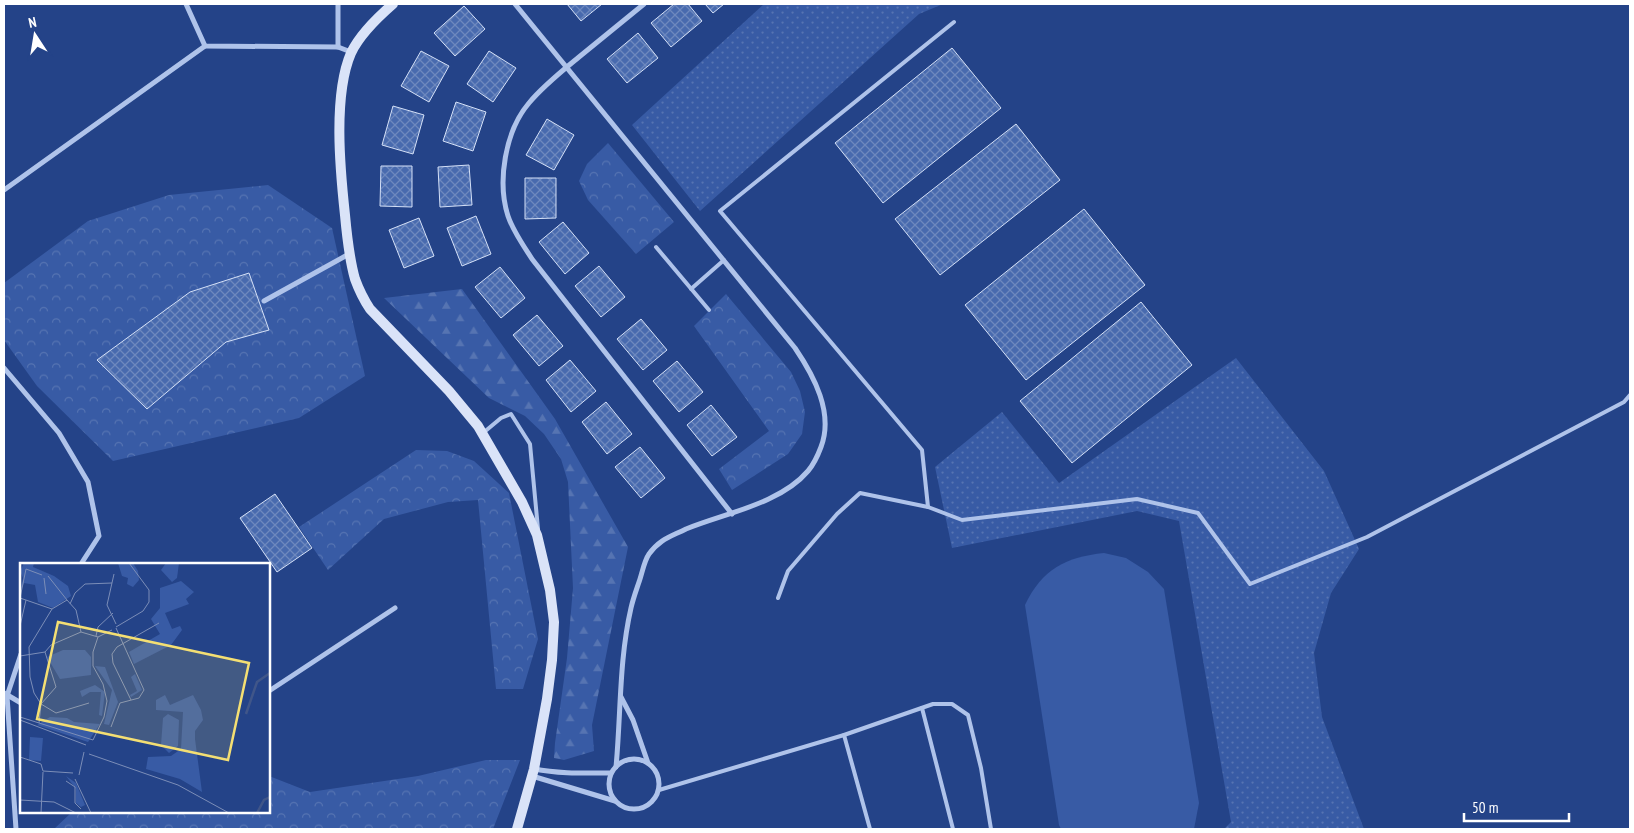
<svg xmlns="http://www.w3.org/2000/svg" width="1634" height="833" font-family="'PT Sans Narrow',sans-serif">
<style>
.grass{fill:url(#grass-dots)}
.forest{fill:url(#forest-firs)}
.park{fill:url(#park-crowns)}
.pitch{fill:#385ba5}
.building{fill:url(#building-cross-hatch);stroke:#d4e0f7}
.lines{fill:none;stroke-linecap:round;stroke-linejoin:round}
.lane{stroke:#afc3ea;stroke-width:4}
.street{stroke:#afc3ea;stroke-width:5}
.secondary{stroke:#dae3f8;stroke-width:10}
.inset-river{fill:none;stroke:#405689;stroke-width:2.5}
.inset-road{fill:none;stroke:#7c8eb8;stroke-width:1}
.view{fill:#f4df73;fill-opacity:0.15;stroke:#f4df73;stroke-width:2.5}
.inset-edge{fill:none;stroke:#fff;stroke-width:2.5}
</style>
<defs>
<pattern id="grass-dots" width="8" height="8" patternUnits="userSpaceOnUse" patternTransform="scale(1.25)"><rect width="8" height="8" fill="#385ba5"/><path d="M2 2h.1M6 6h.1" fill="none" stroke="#5674b2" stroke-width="1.8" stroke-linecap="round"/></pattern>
<pattern id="forest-firs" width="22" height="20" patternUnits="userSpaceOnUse" patternTransform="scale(1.25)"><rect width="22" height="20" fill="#385ba5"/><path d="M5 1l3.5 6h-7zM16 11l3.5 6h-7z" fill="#5674b2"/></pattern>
<pattern id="park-crowns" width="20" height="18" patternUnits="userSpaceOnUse" patternTransform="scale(1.25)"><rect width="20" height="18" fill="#385ba5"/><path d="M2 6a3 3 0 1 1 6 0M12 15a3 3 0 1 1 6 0" fill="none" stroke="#5674b2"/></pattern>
<pattern id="building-cross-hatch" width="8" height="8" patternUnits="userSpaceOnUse" patternTransform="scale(1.25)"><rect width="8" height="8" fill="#486aae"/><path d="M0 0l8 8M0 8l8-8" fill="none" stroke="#6d88be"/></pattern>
</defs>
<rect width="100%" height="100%" fill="#244388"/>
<g class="grass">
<path d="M764 4H943L919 14 700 211 632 125Z"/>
<path d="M1236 358 1324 471 1359 549 1331 593 1314 653 1322 717 1364 829H1224L1231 822 1179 521 1137 511 952 548 935 467 1002 412 1059 483Z"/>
</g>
<path class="forest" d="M462 289 555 419 628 547 592 725 594 751 564 760 554 758 555 743 567 658 573 588 568 482 561 459 544 434 525 416 489 398 384 298Z"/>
<g class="park">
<path d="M608 143 674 222 636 254 588 200 579 181 587 164Z"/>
<path d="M268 185 332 228 365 376 299 418 113 461 37 386 4 340V283L88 221 169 195Z"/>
<path d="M726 294 791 372 800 391 805 412 802 434 788 454 732 490 719 469 769 431 694 326Z"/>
<path d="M416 450 447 451 474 461 509 493 538 639 523 689H496L478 500 448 502 384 519 328 570 299 527Z"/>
<path d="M486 760H520L493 829H54L72 812H269V776L310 792 418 776Z"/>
</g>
<path class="pitch" d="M1104 553 1126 558 1148 572 1164 589 1199 803 1194 829H1061L1059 825 1025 605C1042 569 1066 557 1104 553Z"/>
<g class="building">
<path d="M567 4H602L581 21Z"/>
<path d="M674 4H688L702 21 671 47 651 23Z"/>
<path d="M705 4H724L713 13Z"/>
<path d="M464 6 485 29 455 56 434 33Z"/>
<path d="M638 33 658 58 627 83 607 59Z"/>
<path d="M952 48 1001 108 883 203 835 143Z"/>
<path d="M421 51 449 66 429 102 401 86Z"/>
<path d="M489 51 516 68 493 102 467 84Z"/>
<path d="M456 102 486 112 473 151 443 141Z"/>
<path d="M393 106 424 115 413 154 382 145Z"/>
<path d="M547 119 574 135 554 170 526 155Z"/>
<path d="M1016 124 1060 180 940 275 895 219Z"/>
<path d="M469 165 472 205 440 207 438 167Z"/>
<path d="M381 166H412V207L380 206Z"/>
<path d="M525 178H556V218L525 219Z"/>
<path d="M1084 209 1145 285 1026 380 965 305Z"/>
<path d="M476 216 491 254 462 266 447 228Z"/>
<path d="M419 218 434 256 404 268 389 230Z"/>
<path d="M563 222 589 253 565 274 539 242Z"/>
<path d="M599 266 625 297 601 317 575 286Z"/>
<path d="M500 267 525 298 501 318 475 287Z"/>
<path d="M249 273 269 330 226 342 147 409 97 360 190 292Z"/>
<path d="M1141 302 1192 365 1072 463 1020 401Z"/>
<path d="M537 315 563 346 539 366 513 335Z"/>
<path d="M641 319 667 350 643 370 617 339Z"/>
<path d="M570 360 596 391 571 412 546 380Z"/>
<path d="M677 361 703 392 679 412 653 381Z"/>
<path d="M606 402 632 434 607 454 582 422Z"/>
<path d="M711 405 737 437 712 456 687 425Z"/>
<path d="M640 447 665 478 641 498 615 467Z"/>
<path d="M275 494 312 548 277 572 240 518Z"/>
</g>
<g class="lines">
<g class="lane">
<path d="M656 247 709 310"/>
<path d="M691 289 724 260"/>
<path d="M483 433 501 418 511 414 530 444 538 529"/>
<path d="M928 507 922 450 720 211 954 22"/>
<path d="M778 598 788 571 837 514 860 493 928 507 962 520 1137 499 1198 513 1250 584 1367 537 1624 402 1630 395"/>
<path d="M922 708 953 829"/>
<path d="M844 735 870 829"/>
<path d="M659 790 844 735 933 704H952L968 715 981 768 991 829"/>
</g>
<g class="street">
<path d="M186 4 205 46 338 47 351 52"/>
<path d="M338 4V47"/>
<path d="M515 4 795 348C814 376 834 413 821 447 818 455 814 464 808 471 780 504 725 513 686 529 670 537 660 539 649 554 644 561 642 574 639 582 636 591 633 599 631 608 619 660 621 714 616 767"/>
<path d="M644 4C622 22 601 39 579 57 562 71 543 86 529 103 505 131 497 182 508 216 513 231 523 245 532 259L732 514"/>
<path d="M4 190 205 46"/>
<path d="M264 301 349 254"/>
<path d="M4 368 59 433 88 482 99 536 81 564"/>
<path d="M269 691 395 608"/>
<path d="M4 693 21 703"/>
<path d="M621 697 633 720 648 763"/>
<circle cx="634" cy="784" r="25"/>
<path d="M534 769C560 774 585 773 611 773"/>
<path d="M532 776 615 801"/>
<path d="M16 829 7 696 21 654"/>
</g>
<path class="secondary" d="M393 4C378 17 360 34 351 53 333 95 340 169 345 215 347 237 349 258 355 279 359 290 364 300 370 309L449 391 478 426 522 502 537 535 550 590 554 622 552 660 547 699 534 769 517 829"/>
</g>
<g transform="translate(20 563)">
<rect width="250" height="250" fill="#244388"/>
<path d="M161 18 174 29 166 36 169 41 145 50 152 66 160 63 162 67 151 82 114 101 109 89 140 71 131 56 140 45V25ZM145 132 150 142 173 132 181 147 183 157 175 168V176L182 229 160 216 126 206 128 194 151 193 161 186 163 149 136 147V137Z" fill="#385ba5"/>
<path d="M75 103 85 104 98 139 89 162 84 161 92 127Z" fill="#385ba5"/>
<path d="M146 0H159L157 15 152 19 141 7Z" fill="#385ba5"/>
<path d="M4 0H14L13 4 34 13 48 23 51 33 33 45 18 39 15 22 4 20 0 29 3 15 0 8ZM98 0H113L118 8 119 17 113 24 107 21 108 15 102 13ZM43 87H65L71 94V112L40 116 27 94ZM115 111 122 127 111 134 110 132 117 128 111 114ZM75 122 85 129 82 153 79 152 81 129H70L62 134 60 128ZM30 154 47 155 54 159 80 161 68 179 17 162ZM46 213 56 220 65 242 61 244 56 240V226Z" fill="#385ba5"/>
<path d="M148 151 159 157 158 183 149 190 141 182 143 155ZM10 174 23 175 21 198 9 197Z" fill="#385ba5"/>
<path class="inset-river" d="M226 151 237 119 250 110M237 250 244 237 250 234"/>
<path class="inset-road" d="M94 11 87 42 96 61M28 13 47 37M24 15 26 31M0 35 6 6 22 12M0 35 32 46M50 41 55 30 65 21 92 20M0 63 6 37M96 64 123 48 129 39V27L109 0M76 73 78 64 93 50M0 93 25 89M111 137 93 100 92 91 97 84 139 60M69 140 36 150 21 141 14 130 10 114 9 84 32 46 47 37 56 47 61 69 78 74M0 154 73 177 84 154 87 138 83 121 73 103V89L78 74 92 67M0 157 66 182M19 160 21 141 36 124 25 89 31 82 61 69M91 164 100 140 119 135 124 127 96 65M69 191 158 222 209 250M0 194 21 201 23 208 53 210M59 212 64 189M55 216 71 250M46 218 55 224V240L61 246M0 237 34 239 56 250M21 250 23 209"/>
<path class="view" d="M38 59 229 100 208 197 17 156Z"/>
<rect width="250" height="250" class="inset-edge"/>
</g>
<rect width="1634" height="833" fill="none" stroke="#ffffff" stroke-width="10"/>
<g transform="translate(35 35) rotate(348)" stroke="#244388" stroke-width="4" paint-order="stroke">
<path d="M0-4L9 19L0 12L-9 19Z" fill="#ffffff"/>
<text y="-8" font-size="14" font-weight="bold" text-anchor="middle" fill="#ffffff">N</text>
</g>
<path d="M1464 813v8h105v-8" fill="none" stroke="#ffffff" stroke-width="2.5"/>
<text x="1472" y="813" font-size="15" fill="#ffffff" stroke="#244388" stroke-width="4" paint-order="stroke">50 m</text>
</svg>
